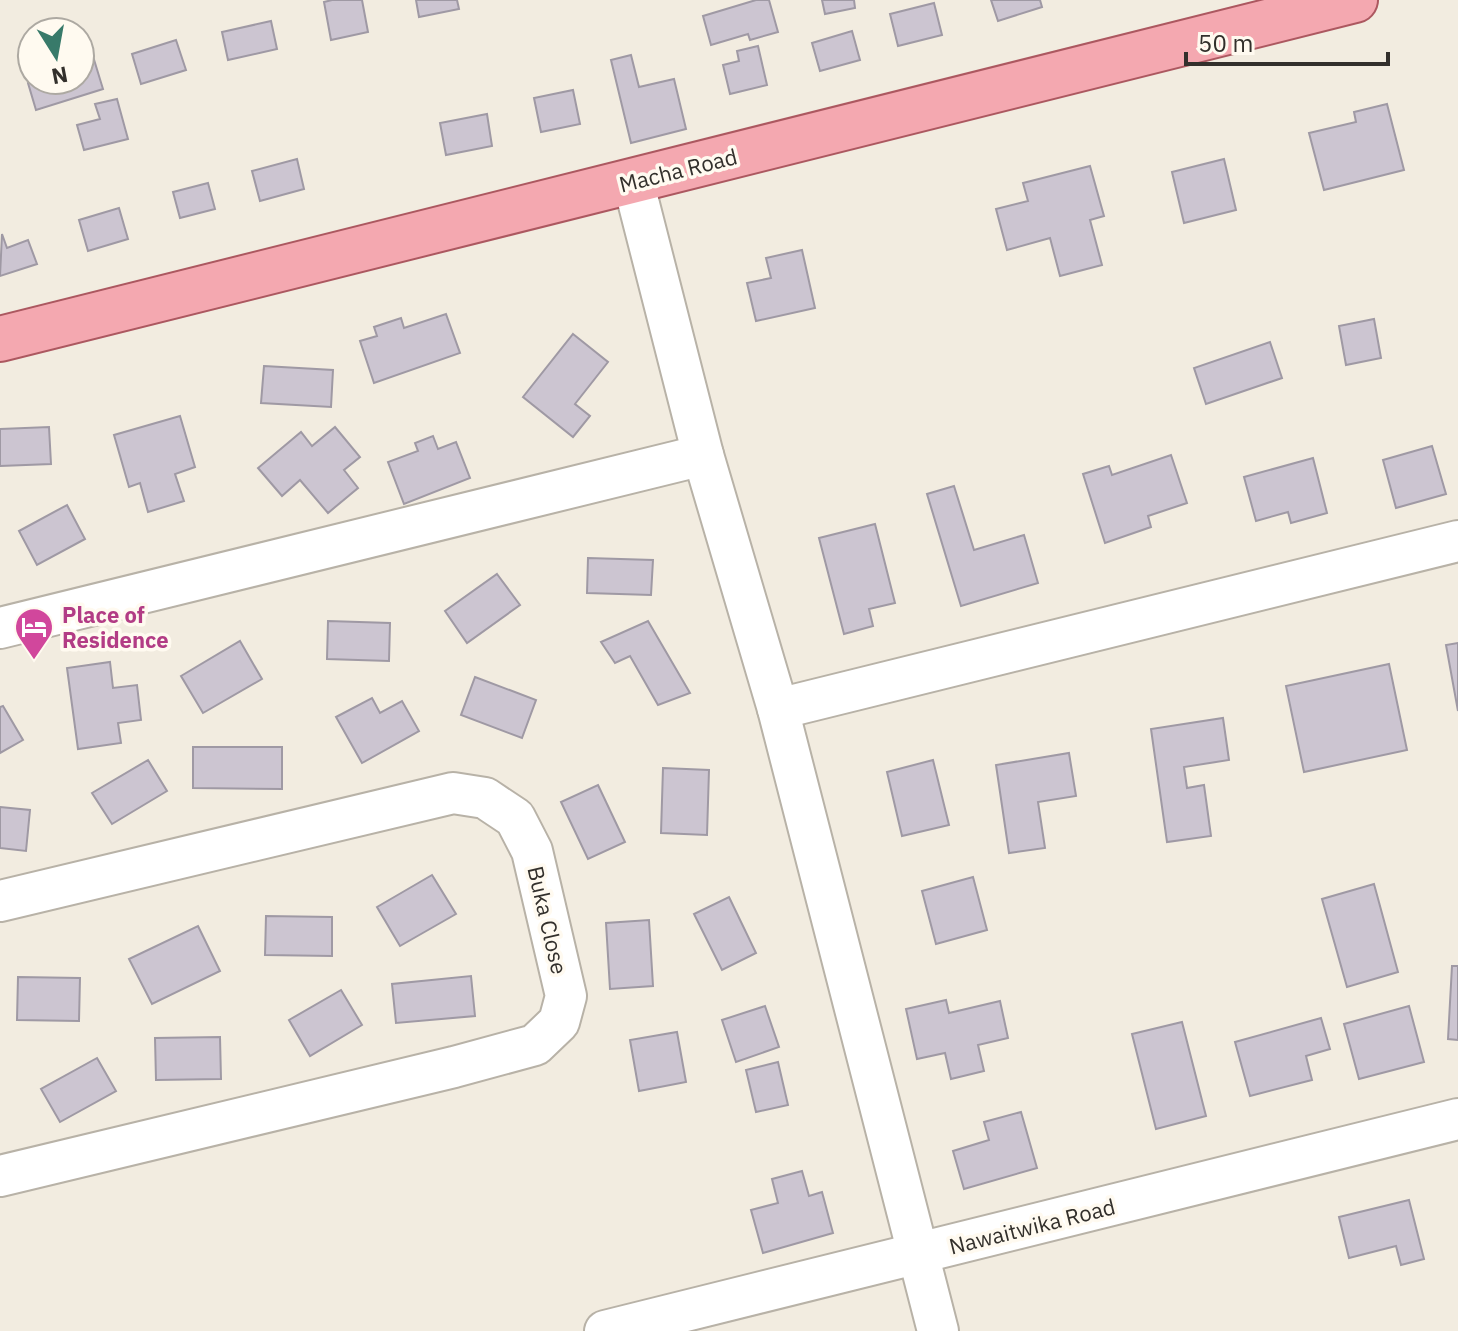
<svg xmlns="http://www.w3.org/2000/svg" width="1458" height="1331" font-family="'IBM Plex Sans',sans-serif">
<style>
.building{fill:#ccc5d1;stroke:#9f99a4;stroke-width:2}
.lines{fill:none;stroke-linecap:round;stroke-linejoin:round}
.minor-casing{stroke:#b8b2a7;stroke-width:44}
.major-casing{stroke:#ac5860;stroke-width:48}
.minor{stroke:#fff;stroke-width:40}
.major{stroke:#f4a8b0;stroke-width:44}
.labels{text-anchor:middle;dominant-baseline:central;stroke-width:7;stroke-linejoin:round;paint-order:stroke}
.street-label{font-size:22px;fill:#33302c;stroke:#fffaf0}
.hotel-label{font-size:22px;font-weight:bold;fill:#b23c85;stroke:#fffaf0;text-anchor:start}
</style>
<rect width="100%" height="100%" fill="#f2ece0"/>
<g class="building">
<path d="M332 0H362L368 32 331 40 324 2Z"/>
<path d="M416 0H457L459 9 419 17Z"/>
<path d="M756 0H769L778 32 750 40 748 34 711 45 703 16Z"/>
<path d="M822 0H854L855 8 825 14Z"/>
<path d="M991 0H1040L1042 7 998 21Z"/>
<path d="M934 3 942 35 898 46 890 14Z"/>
<path d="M271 21 277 49 228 60 222 32Z"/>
<path d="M852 31 860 60 820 71 812 43Z"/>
<path d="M176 40 186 70 141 84 132 54Z"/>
<path d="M758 46 767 85 730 94 723 65 739 61 737 51Z"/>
<path d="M92 53 103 89 36 110 28 83 36 80H80V57Z"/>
<path d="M631 55 639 87 674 79 686 129 631 143 611 60Z"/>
<path d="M573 90 580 124 541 132 534 98Z"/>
<path d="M117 99 128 139 84 150 77 125 100 119 95 104Z"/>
<path d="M1387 104 1404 170 1324 190 1309 133 1356 122 1354 112Z"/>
<path d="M487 114 492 146 446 155 440 123Z"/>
<path d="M297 159 304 189 260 201 252 171Z"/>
<path d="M1224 159 1236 210 1184 223 1172 172Z"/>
<path d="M1090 166 1104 216 1090 220 1102 265 1060 276 1050 238 1007 250 996 209 1028 201 1023 183Z"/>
<path d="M208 183 215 209 180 218 173 192Z"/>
<path d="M119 208 128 239 88 251 79 220Z"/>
<path d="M2 234 7 248 28 240 37 264 0 276Z"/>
<path d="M802 250 815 308 756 321 747 283 771 278 766 258Z"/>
<path d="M446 314 460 353 374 383 360 341 377 336 374 327 401 318 404 328Z"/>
<path d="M1374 319 1381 358 1346 365 1339 326Z"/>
<path d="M573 334 608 362 575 404 590 416 573 437 523 397Z"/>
<path d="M1270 342 1282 378 1206 404 1194 368Z"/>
<path d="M264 366 333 370 331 407 261 403Z"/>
<path d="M180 416 195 467 175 474 184 501 148 512 140 483 129 487 114 435Z"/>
<path d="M49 427 51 464 0 466V429Z"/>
<path d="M335 427 360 457 344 470 358 488 328 513 300 480 282 496 258 468 301 432 312 446Z"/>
<path d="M433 436 438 449 456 442 470 478 404 504 388 462 418 451 415 443Z"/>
<path d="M1432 446 1446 494 1396 508 1383 460Z"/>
<path d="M1171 455 1187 503 1148 516 1151 527 1105 543 1083 474 1109 466 1112 475Z"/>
<path d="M1313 458 1327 513 1291 523 1288 512 1256 521 1244 477Z"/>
<path d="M954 486 974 550 1024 535 1038 583 961 606 927 494Z"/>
<path d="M67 505 85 539 37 565 19 531Z"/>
<path d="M875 524 895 603 869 609 873 626 844 634 819 538Z"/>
<path d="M588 558 653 560 651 595 587 593Z"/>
<path d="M497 574 520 605 467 643 445 611Z"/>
<path d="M328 621 390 623 389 661 327 659Z"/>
<path d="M648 621 690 693 658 705 630 656 615 663 601 642Z"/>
<path d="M240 641 262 679 203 713 181 676Z"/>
<path d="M1458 643V711L1446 645Z"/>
<path d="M110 662 113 688 137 685 141 720 118 723 121 743 78 749 67 668Z"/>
<path d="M1389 664 1407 750 1304 772 1286 686Z"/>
<path d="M475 677 536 700 522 738 461 715Z"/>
<path d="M372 698 380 713 402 701 419 731 362 763 336 717Z"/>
<path d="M3 706 23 740 0 753V707Z"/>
<path d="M1223 718 1229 760 1184 767 1187 788 1204 785 1211 836 1167 842 1151 729Z"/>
<path d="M193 747H282V789L193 788Z"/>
<path d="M1069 753 1076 796 1038 802 1045 848 1009 853 996 765Z"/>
<path d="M148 760 167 791 112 824 92 793Z"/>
<path d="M933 760 949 825 902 836 887 772Z"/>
<path d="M663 768 709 770 707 835 661 833Z"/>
<path d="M598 785 625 842 588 859 561 802Z"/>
<path d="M0 807 30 810 26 851 0 848Z"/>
<path d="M432 875 456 914 400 946 377 907Z"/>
<path d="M973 877 987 930 936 944 922 891Z"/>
<path d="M1374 884 1398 972 1347 987 1322 899Z"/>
<path d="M729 897 756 953 722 970 694 914Z"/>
<path d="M266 916 332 917V956L265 955Z"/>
<path d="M649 920 653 986 610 989 606 923Z"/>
<path d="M198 926 220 971 152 1004 129 959Z"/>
<path d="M1452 966H1458V1040L1448 1039Z"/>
<path d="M471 976 475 1016 396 1023 392 984Z"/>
<path d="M18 977 80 978 79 1021 17 1020Z"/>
<path d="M341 990 362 1025 310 1056 289 1020Z"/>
<path d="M946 1000 949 1013 1000 1001 1008 1038 978 1045 984 1071 951 1079 945 1053 917 1059 906 1009Z"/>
<path d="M765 1006 779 1047 736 1062 722 1020Z"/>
<path d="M1409 1006 1424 1062 1359 1079 1344 1024Z"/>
<path d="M1321 1018 1330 1049 1306 1056 1312 1080 1250 1096 1235 1042Z"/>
<path d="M1182 1022 1206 1116 1156 1129 1132 1034Z"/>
<path d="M677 1032 686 1082 639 1091 630 1040Z"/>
<path d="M220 1037 221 1079 156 1080 155 1038Z"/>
<path d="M97 1058 116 1091 60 1122 41 1089Z"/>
<path d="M778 1062 788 1105 756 1112 746 1070Z"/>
<path d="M1021 1112 1037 1168 964 1189 953 1151 989 1140 984 1122Z"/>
<path d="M802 1171 809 1196 822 1192 833 1233 763 1253 751 1210 778 1203 772 1179Z"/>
<path d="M1409 1200 1424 1259 1401 1265 1396 1246 1349 1258 1339 1217Z"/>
</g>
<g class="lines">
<defs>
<g id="minor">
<path d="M633 181 703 455 778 709 938 1331"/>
<path d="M0 628 703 455"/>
<path d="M778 709 1458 541"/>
<path d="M0 901 453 793 485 798 515 818 532 851 566 996 559 1022 535 1045 454 1067 0 1176"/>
<path d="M605 1331 1458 1119"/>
</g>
<path id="major" d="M0 339 1355 0"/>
</defs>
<use href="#minor" class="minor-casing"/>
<use href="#major" class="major-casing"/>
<use href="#minor" class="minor"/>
<use href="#major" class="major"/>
</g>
<defs>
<symbol id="hotel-pin" viewBox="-11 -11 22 30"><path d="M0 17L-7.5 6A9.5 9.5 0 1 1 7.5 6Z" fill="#d1479c" stroke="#fffaf0"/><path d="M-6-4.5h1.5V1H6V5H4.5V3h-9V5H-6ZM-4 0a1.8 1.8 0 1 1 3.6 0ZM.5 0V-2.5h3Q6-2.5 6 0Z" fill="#fff"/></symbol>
</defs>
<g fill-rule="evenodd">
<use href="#hotel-pin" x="12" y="605" width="44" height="60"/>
</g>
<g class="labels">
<g class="street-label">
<text transform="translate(678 170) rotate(-14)">Macha Road</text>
<text transform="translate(548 920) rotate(77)">Buka Close</text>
<text transform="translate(1032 1226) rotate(-14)">Nawaitwika Road</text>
</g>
<g class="hotel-label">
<text x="62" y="614">Place of<tspan x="62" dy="25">Residence</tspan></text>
</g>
</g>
<g transform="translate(56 56) rotate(169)"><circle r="38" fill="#fffaf0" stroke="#ada9a2" stroke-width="2"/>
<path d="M0-6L14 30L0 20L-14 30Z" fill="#387a6a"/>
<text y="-12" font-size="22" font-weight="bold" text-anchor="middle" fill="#33302c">N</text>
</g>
<path d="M1186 52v12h202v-12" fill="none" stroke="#33302c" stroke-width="4"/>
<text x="1198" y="52" font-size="24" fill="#33302c" stroke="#fffaf0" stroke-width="6" paint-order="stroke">50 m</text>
</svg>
